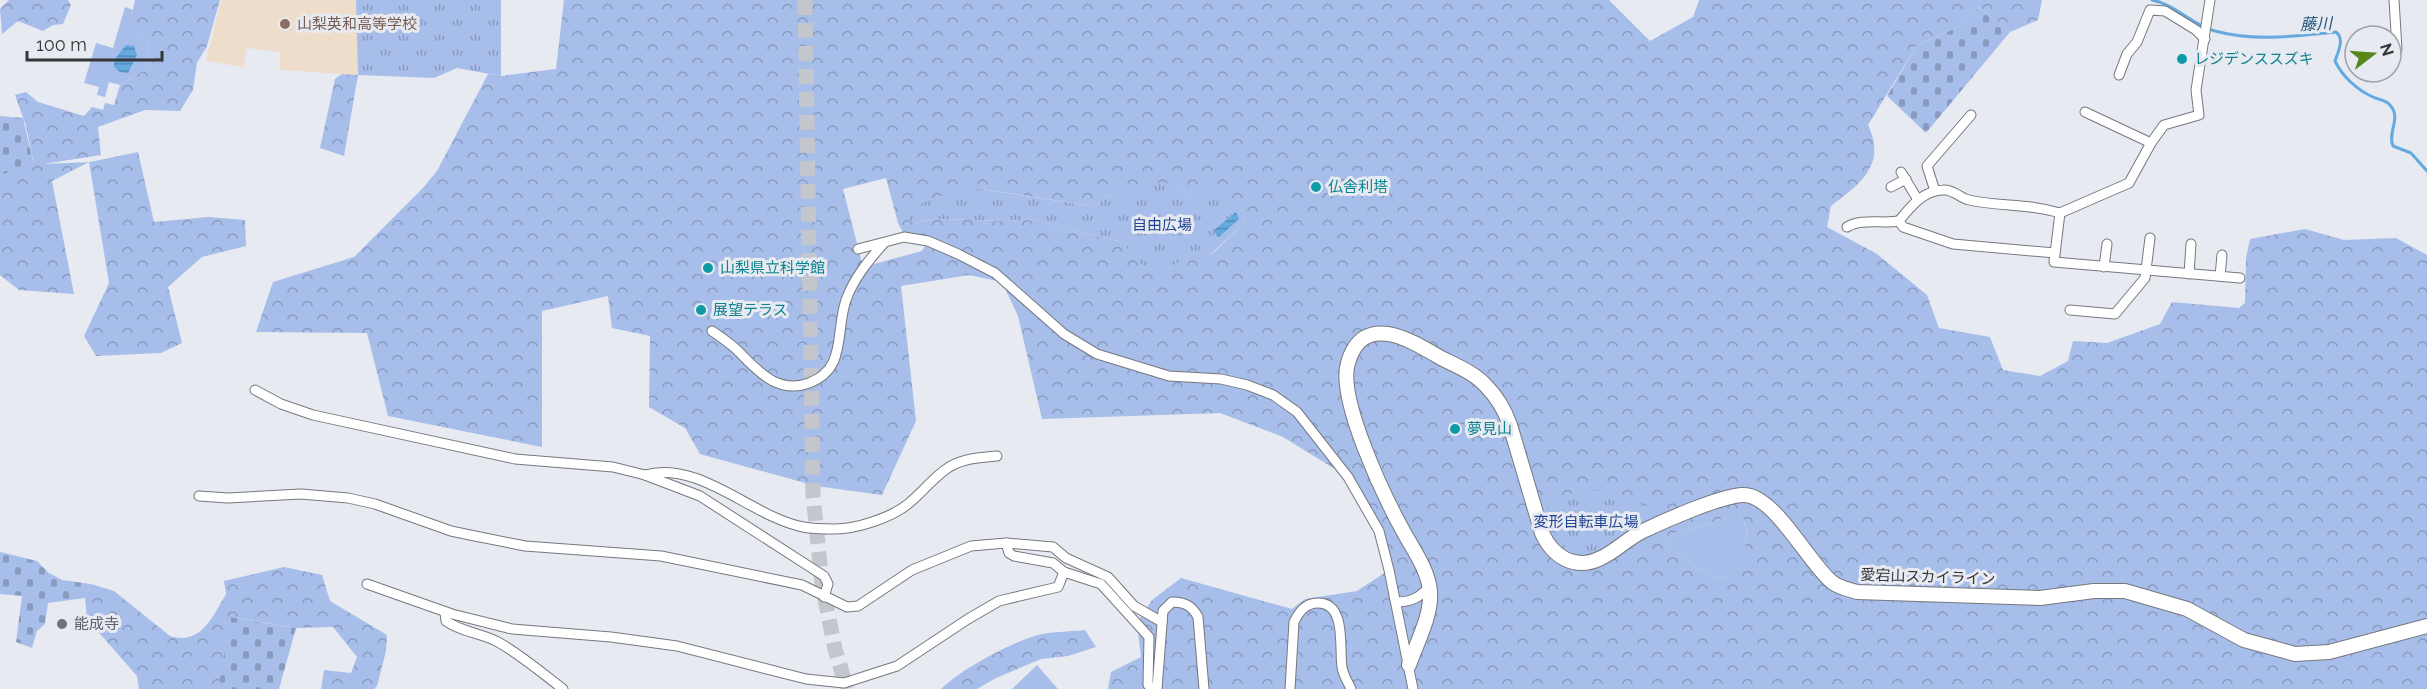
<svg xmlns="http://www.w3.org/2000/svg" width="2427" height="689" font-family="Raleway,'Noto Sans JP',sans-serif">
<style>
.education{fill:#eeddcb}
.green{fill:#a7bdea}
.forest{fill:url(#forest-crowns);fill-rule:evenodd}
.cemetery{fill:url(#cemetery-stones)}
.park{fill:url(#park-tufts)}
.water{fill:url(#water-rules)}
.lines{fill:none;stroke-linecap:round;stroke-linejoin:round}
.stream{stroke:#65a9e1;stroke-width:3}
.primary-tunnel{stroke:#c3c6cc;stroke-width:15;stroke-dasharray:15 8;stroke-linecap:butt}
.minor-casing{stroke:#75787e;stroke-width:11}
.secondary-casing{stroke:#75787e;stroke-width:16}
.minor{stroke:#fff;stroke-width:9}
.secondary{stroke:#fff;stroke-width:14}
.education-dot{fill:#8d6e63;stroke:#e7eaf1;stroke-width:2}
.culture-dot{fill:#0f9aa8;stroke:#e7eaf1;stroke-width:2}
.worship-dot{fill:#6b7280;stroke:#e7eaf1;stroke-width:2}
.labels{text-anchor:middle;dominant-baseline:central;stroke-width:6;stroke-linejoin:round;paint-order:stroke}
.education-label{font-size:15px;fill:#785e54;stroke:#e7eaf1;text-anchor:start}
.culture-label{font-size:15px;fill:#0d838f;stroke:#e7eaf1;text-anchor:start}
.park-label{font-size:15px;fill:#234494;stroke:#e7eaf1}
.street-label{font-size:15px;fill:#343638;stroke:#e7eaf1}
.worship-label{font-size:15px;fill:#5b616d;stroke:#e7eaf1;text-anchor:start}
.water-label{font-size:16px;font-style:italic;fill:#22547a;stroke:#e7eaf1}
</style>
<defs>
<pattern id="forest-crowns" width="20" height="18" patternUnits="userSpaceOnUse" patternTransform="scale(1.5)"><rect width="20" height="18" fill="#a7bdea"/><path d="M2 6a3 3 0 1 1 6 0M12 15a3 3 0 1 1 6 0" fill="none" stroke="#899abf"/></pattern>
<pattern id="cemetery-stones" width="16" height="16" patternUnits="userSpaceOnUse" patternTransform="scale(1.5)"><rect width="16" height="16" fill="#a7bdea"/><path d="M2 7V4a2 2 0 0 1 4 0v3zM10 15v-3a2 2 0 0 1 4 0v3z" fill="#899abf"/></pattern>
<pattern id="park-tufts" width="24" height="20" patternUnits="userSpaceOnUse" patternTransform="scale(1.5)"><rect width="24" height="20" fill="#a7bdea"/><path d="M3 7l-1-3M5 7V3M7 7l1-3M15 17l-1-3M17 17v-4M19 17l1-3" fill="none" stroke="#899abf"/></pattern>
<pattern id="water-rules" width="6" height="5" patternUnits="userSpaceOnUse" patternTransform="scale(1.5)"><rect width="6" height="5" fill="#65a9e1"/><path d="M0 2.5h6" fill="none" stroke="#548ab7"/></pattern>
</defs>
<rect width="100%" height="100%" fill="#e7eaf1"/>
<path class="education" d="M221 0H356L358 75 280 70V52L247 48 243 67 206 61Z"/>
<g class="green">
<path d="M125 7 133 10C131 24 134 32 147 39L148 52 146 69 120 85 109 82 105 97 97 95 99 87 84 83 96 43 113 48Z"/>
<path d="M1732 514H1739C1755 530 1742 556 1736 574L1718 578 1698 568 1668 546 1671 534 1712 523Z"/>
<path d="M1037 665 1058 689H1012Z"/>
</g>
<g class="forest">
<path d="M9 0H68L71 5 63 24 53 25 43 31 18 21 2 34 0 9Z"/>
<path d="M135 0H220L207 46 197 63 193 90 180 111 145 110 98 127 101 155 43 164 90 162 138 152 154 222 208 217 245 220 246 246 202 257 168 287 182 343 161 353 96 356 84 336 109 283 89 162 52 181 74 294 19 290 0 275V175L34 164 26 126 15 95 26 92 38 102 84 116 92 107 103 110 105 103 114 105 120 85 146 69 148 52 147 39C128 29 131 18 135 0Z"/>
<path d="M564 0H1609L1650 41 1693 17 1699 0H2042L2038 20 2010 32 1979 7 1961 26 1917 45 1868 125C1887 165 1860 184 1831 206L1827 227 1877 254 1927 295 1939 328 1990 337 2003 370 2040 376 2068 361 2073 341 2107 343 2160 324 2172 302 2239 308 2245 303 2246 258 2250 239 2305 229 2344 240 2396 238 2427 255V689H1108L1111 672 1141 657 1137 623 1152 600 1181 578 1292 609 1305 599 1357 591 1389 570 1379 531 1348 477 1283 437 1220 413 1042 419 1018 316 1002 282 969 275 901 286 916 421 882 495 816 486 700 454 685 428 649 407 650 336 612 328 608 296 542 311V447L388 416 367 333 256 332 273 282 354 257 423 188 437 171 488 74 501 76 556 69ZM886 178 898 223 903 233 928 241 922 251 863 267 843 189ZM1179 187 1191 195 1229 200 1242 208 1245 222 1212 254 1199 249 1167 269 1140 263 1122 242 1060 227 1035 219 1006 221 933 219 915 223 982 189 1091 206 1116 193ZM1548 504 1620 547 1585 552 1555 531ZM1732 514H1739C1755 530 1742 556 1735 574L1718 578 1698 568 1668 546 1671 534 1712 523Z"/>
<path d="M342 74 358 75 344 156 320 148 335 79Z"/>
<path d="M284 567 322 575 330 601 387 635 386 651 377 686 374 689H321L324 670 351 673 357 657 333 627 296 628 232 617 218 689H139L137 676 87 619 85 598 91 584 114 591 170 636C201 646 213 616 226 594L224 581Z"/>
<path d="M1085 630 1096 647 1068 656 1041 659 996 678 977 689H941C963 668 1005 646 1034 636 1050 631 1069 632 1085 630Z"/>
</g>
<g class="cemetery">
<path d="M1979 7 2010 32 1926 133 1887 96 1917 45 1961 26Z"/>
<path d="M0 116 23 118 34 165 0 175Z"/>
<path d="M0 552 37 561 49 573 62 580 91 584 85 598 48 603 45 624 37 631 32 648 16 642 22 596 0 594Z"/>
<path d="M231 617 296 628 279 689H218Z"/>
</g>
<g class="park">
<path d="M356 0H501V76L457 68 434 78 358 75Z"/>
<path d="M1163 182 1179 187 1191 195 1213 187 1242 208 1245 222 1211 254 1199 250 1167 269 1149 268 1139 263 1122 242 1060 227 1035 219 1006 221 933 219 914 223 908 220 922 203 954 191 981 189 1091 206 1116 193Z"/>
<path d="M1597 490 1651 507 1658 525C1635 538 1587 568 1562 543 1553 533 1551 516 1547 504L1554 496Z"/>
</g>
<g class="water">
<path d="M126 45 134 46 137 55 128 73 120 72 114 67V60Z"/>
<path d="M1236 212 1239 219 1219 237 1213 231Z"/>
</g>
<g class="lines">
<path class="stream" d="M2152 0C2176 5 2192 25 2215 31 2255 42 2296 36 2336 32 2345 39 2338 52 2335 61 2342 76 2357 90 2373 97 2379 100 2386 100 2390 105 2402 118 2387 132 2393 146L2411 153 2427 171"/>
<path class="primary-tunnel" d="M805 0 813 494 822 584 835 649 847 689"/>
<defs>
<g id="minor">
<path d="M2394 0 2397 49"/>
<path d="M2119 75 2127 54 2137 42 2150 10 2165 11 2196 30 2205 39"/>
<path d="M2085 112 2151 143"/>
<path d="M1901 172 1918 200"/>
<path d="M1891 187 1906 179"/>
<path d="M1935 191 1927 166 1971 115"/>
<path d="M2060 213 2054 262 2240 278"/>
<path d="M1847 227C1861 218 1883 224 1899 221"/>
<path d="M858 249 904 237 928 241 958 254 995 273 1064 334 1097 354 1169 376 1221 379 1247 385 1273 395 1297 412 1348 477 1379 531 1389 570 1413 689"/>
<path d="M2055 253 1953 244 1903 227 1899 221C1910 207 1924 190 1943 190 1953 189 1960 198 1969 200 2000 207 2028 203 2060 213L2129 183 2151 143 2164 125 2199 115 2196 90 2210 0"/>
<path d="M2104 267 2107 244"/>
<path d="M2189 274 2191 244"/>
<path d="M2220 276 2222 255"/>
<path d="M2070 310 2115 314 2145 278 2150 238"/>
<path d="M712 331C722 338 733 345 741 354 751 364 760 374 773 381 785 387 796 388 809 383 847 369 835 332 846 300 854 278 868 261 884 243"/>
<path d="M255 390 281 404 313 415 515 459 613 467 645 475 700 496 824 576 828 584 824 597"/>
<path d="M645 475C700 460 752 517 803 527 813 529 825 529 835 529 856 529 891 518 908 504 921 494 931 480 945 470 960 458 979 458 997 456"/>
<path d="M199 496 228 498 301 494 348 498 375 504 451 531 470 535 525 546 661 556 802 585 847 607 858 606 912 570 971 546 1006 543 1053 547 1066 558 1108 577 1134 606 1162 622"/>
<path d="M1006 543 1009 553 1014 556 1053 563 1064 572 1101 584 1149 637 1148 685 1154 689"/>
<path d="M367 584 452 614 512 629 611 637 677 646 806 679 844 683 897 666 968 619 999 601 1058 587 1064 572"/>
<path d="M1396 602C1411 602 1419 598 1429 587"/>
<path d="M445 612 446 621C461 632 481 633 498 642 521 655 542 673 563 689"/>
<path d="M1157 689 1163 611 1172 602C1185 602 1192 606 1198 617L1204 689"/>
<path d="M1290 689 1294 622C1299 612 1305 603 1318 603 1347 603 1339 649 1342 667 1343 675 1348 682 1351 689"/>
</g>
<path id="secondary" d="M1409 665C1417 642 1432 615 1430 591 1428 569 1412 548 1402 529 1384 496 1337 398 1348 363 1363 310 1412 341 1441 358 1457 366 1475 373 1487 387 1498 398 1505 411 1510 425L1542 533C1553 557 1575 571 1601 558 1616 551 1628 538 1643 531 1666 520 1718 497 1742 495 1773 492 1809 564 1832 582 1839 588 1848 589 1857 592L2040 598 2094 591H2125L2187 609 2244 640 2295 654 2329 652 2427 626"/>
</defs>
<use href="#minor" class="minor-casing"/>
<use href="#secondary" class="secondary-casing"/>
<use href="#minor" class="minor"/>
<use href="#secondary" class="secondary"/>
</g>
<circle class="education-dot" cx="285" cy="24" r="6"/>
<g class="culture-dot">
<circle cx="2182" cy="59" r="6"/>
<circle cx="1316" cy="187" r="6"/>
<circle cx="708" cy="268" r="6"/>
<circle cx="701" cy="310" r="6"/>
<circle cx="1455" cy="429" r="6"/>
</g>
<circle class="worship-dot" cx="62" cy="624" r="6"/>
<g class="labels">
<g class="education-label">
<text x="297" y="24">山梨英和高等学校</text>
</g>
<g class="culture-label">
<text x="2194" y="59">レジデンススズキ</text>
<text x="1328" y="187">仏舎利塔</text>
<text x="720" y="268">山梨県立科学館</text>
<text x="713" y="310">展望テラス</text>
<text x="1467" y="429">夢見山</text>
</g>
<g class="park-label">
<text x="1162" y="225">自由広場</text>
<text x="1586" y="522">変形自転車広場</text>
</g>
<g class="street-label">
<text transform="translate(1928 577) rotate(2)">愛宕山スカイライン</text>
</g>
<g class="worship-label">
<text x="74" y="624">能成寺</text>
</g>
<g class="water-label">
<text transform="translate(2316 24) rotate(-2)">藤川</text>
</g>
</g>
<g transform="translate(2373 54) rotate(73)"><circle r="28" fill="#e7eaf1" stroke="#9fa2a7" stroke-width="1.5"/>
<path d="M0-4.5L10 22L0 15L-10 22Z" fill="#57871b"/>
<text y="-9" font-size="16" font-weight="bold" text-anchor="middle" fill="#343638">N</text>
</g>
<path d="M27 51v9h135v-9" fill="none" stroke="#343638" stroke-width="3"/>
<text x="36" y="51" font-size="18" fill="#343638" stroke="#e7eaf1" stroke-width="4.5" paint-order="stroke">100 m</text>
</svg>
